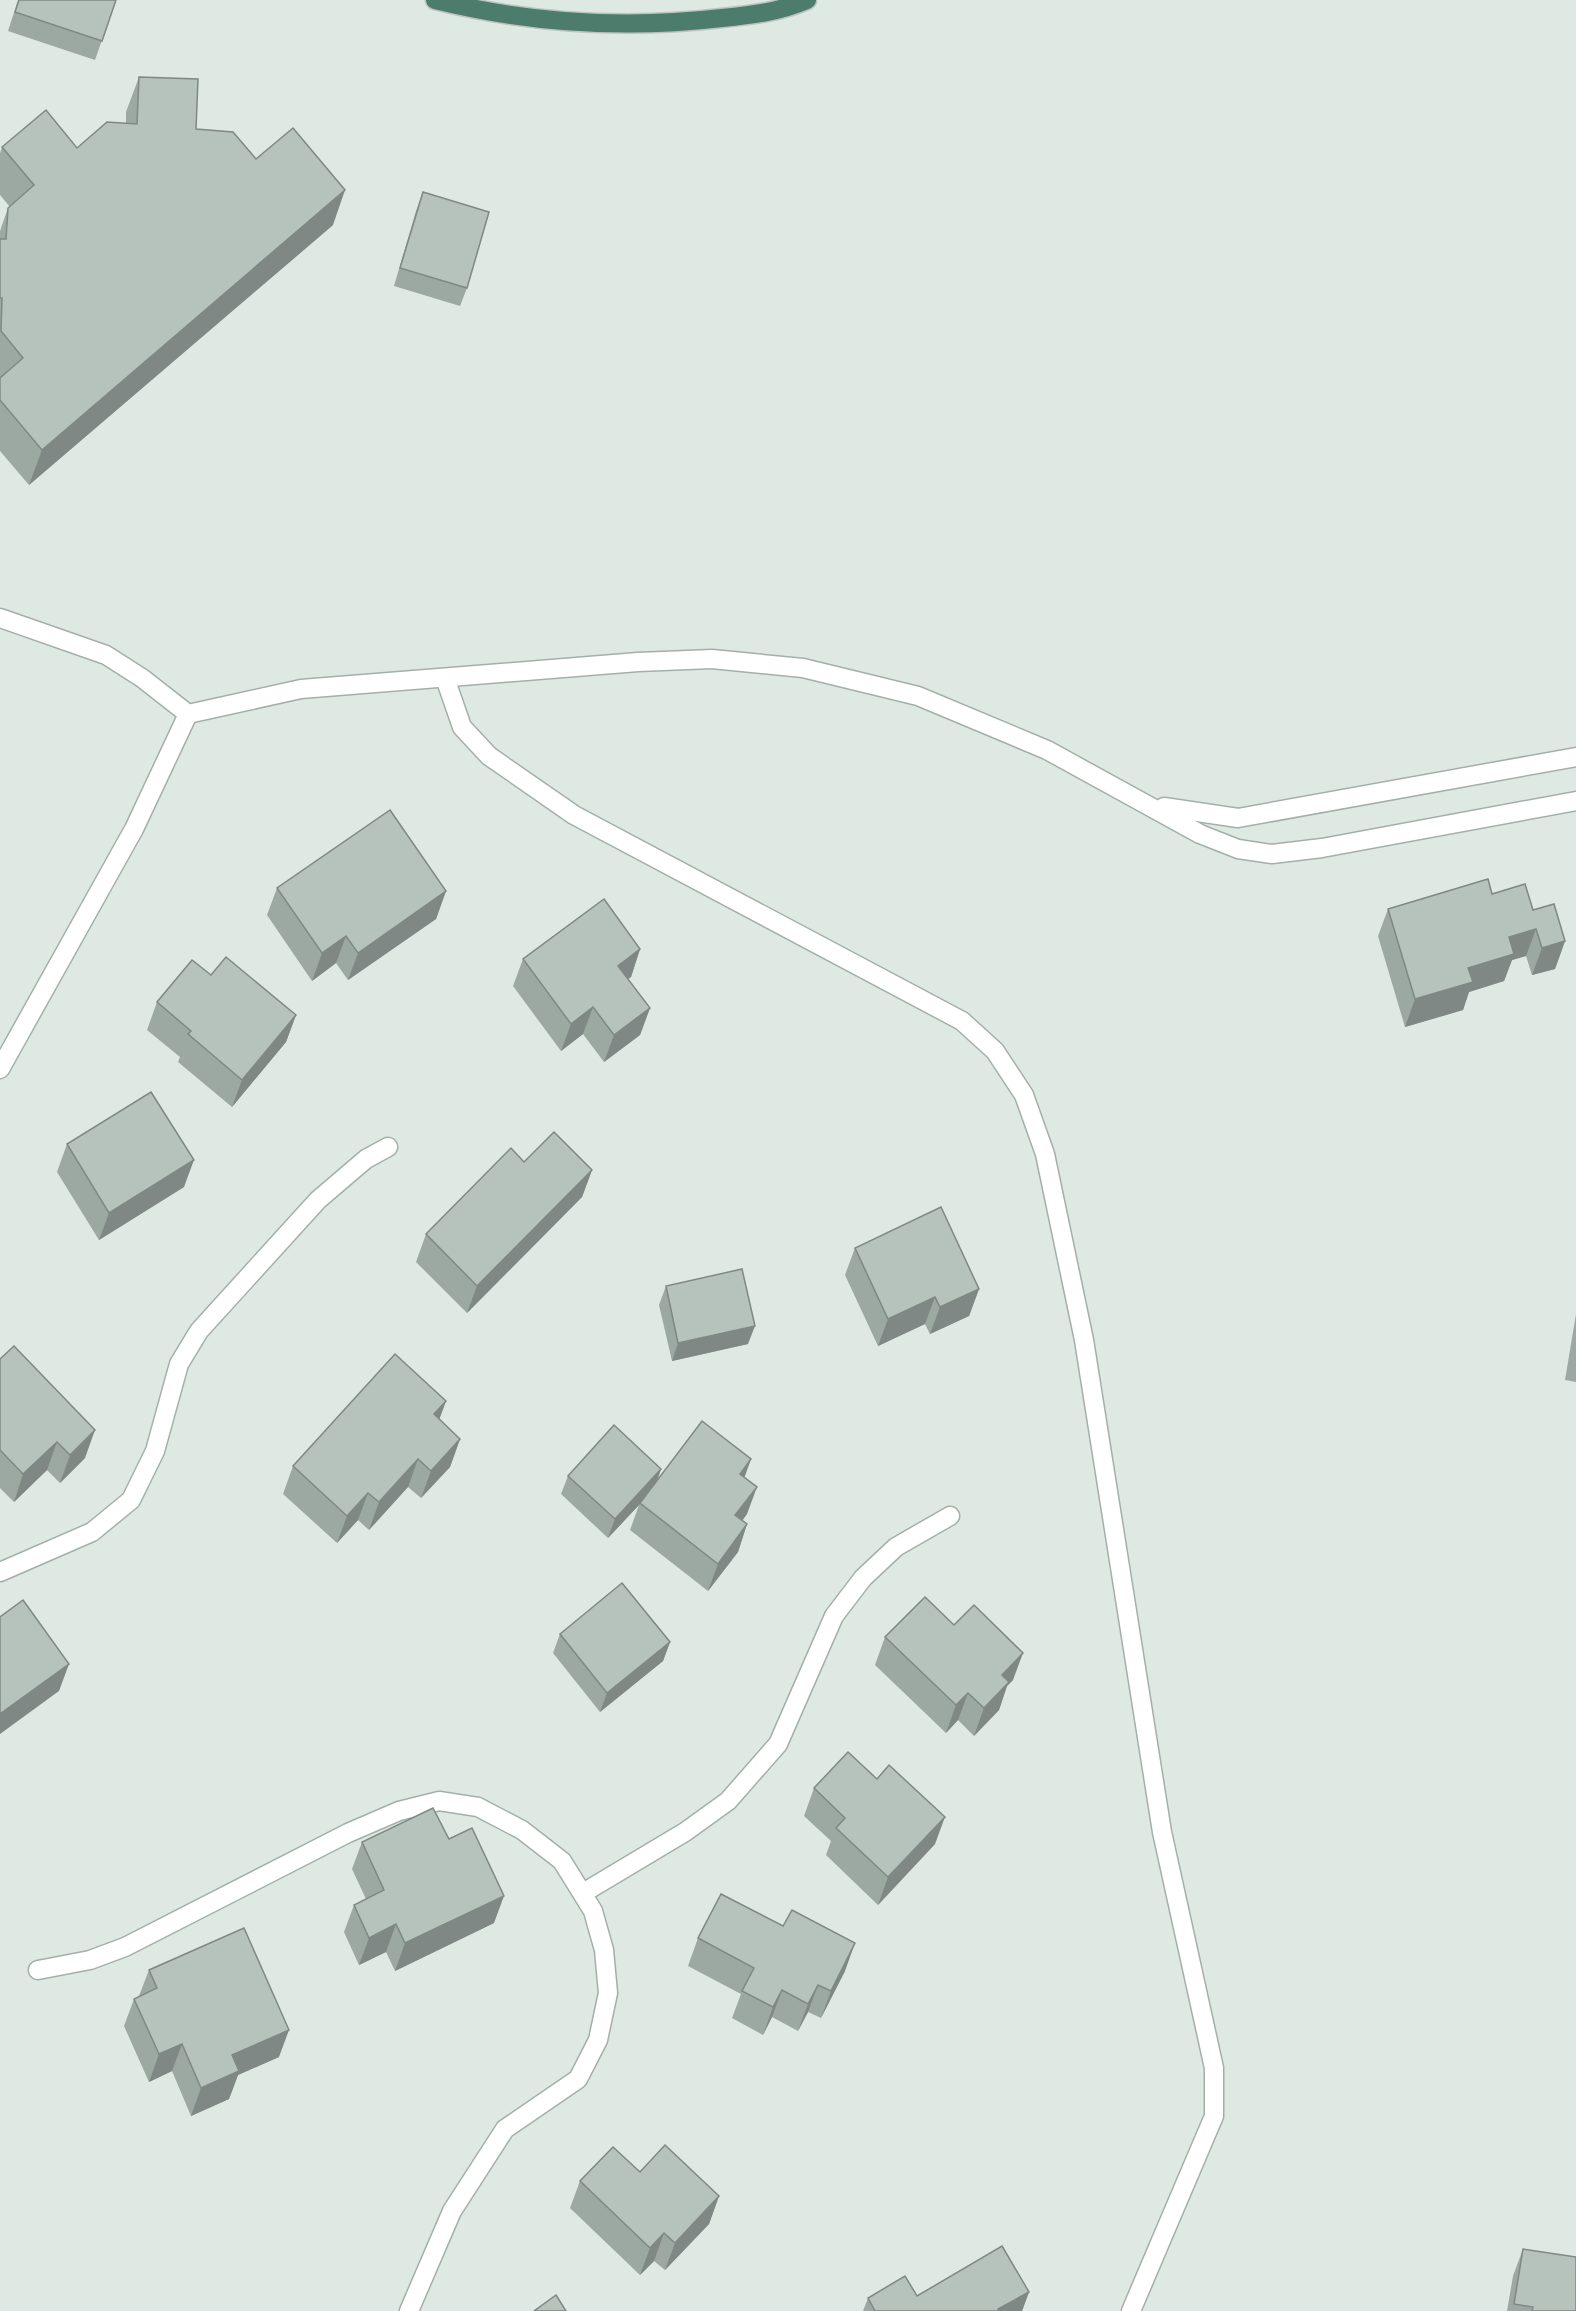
<svg xmlns="http://www.w3.org/2000/svg" width="1576" height="2311" font-family="'Work Sans',sans-serif">
  <rect width="100%" height="100%" fill="#dfe9e3"/>
  <g fill="none" stroke-linecap="round" stroke-linejoin="round">
    <defs>
      <g id="minor">
        <path d="M 445,678 L 462,727 L 489,756 L 574,815 L 962,1021 L 995,1051 L 1024,1095 L 1045,1154 L 1084,1340 L 1162,1832 L 1214,2068 L 1214,2116 L 1131,2311"/>
        <path d="M 0,1572 L 92,1532 L 131,1500 L 155,1451 L 179,1364 L 199,1331 L 318,1200 L 366,1159 L 388,1147"/>
        <path d="M 583,1893 L 685,1832 L 728,1801 L 778,1744 L 834,1616 L 863,1578 L 896,1547 L 950,1516"/>
        <path d="M 38,1970 L 90,1960 L 125,1947 L 348,1833 L 399,1811 L 439,1801 L 478,1807 L 522,1830 L 562,1861 L 593,1911 L 604,1950 L 608,1993 L 598,2040 L 578,2079 L 505,2129 L 452,2211 L 409,2311"/>
      </g>
      <g id="tertiary">
        <path d="M 0,618 L 106,655 L 142,678 L 188,714"/>
        <path d="M 188,714 L 301,689 L 638,662 L 712,659 L 803,668 L 918,696 L 1047,750 L 1200,834 L 1238,849 L 1272,854 L 1322,848 L 1576,801"/>
        <path d="M 1164,807 L 1238,818 L 1576,757"/>
        <path d="M 0,1069 L 134,829 L 188,714"/>
      </g>
      <path id="trunk" d="M 435,0 C 528,23 627,29 722,18 C 752,15 779,12 807,0"/>
    </defs>
    <use href="#minor" stroke="#a3b0a9" stroke-width="21"/>
    <use href="#tertiary" stroke="#a3b0a9" stroke-width="21"/>
    <use href="#trunk" stroke="#bdc3c1" stroke-width="21"/>
    <use href="#minor" stroke="#fff" stroke-width="18"/>
    <use href="#tertiary" stroke="#fff" stroke-width="18"/>
    <use href="#trunk" stroke="#4c7d6c" stroke-width="18"/>
  </g>
  <g fill="#9ca8a2">
    <path d="M 18,0 L 116,0 L 95,60 L 8,31 Z"/>
    <path d="M 139,77 L 196,129 L 256,159 L 333,225 L 29,485 L 0,451 L 0,231 L 8,208 L 10,207 L 0,195 L 0,153 L 2,147 L 77,148 L 126,124 L 126,112 Z"/>
    <path d="M 423,192 L 467,288 L 460,306 L 394,286 L 416,211 Z"/>
    <path d="M 277,888 L 446,891 L 436,919 L 348,980 L 336,963 L 312,981 L 267,915 Z"/>
    <path d="M 1492,894 L 1533,910 L 1565,941 L 1555,969 L 1532,975 L 1526,956 L 1512,960 L 1504,981 L 1469,992 L 1463,1010 L 1405,1027 L 1378,936 L 1388,909 Z"/>
    <path d="M 640,949 L 631,977 L 628,979 L 650,1008 L 640,1035 L 604,1062 L 583,1034 L 561,1051 L 513,986 L 523,959 Z"/>
    <path d="M 211,975 L 296,1015 L 286,1042 L 232,1107 L 178,1062 L 180,1057 L 147,1030 L 157,1002 Z"/>
    <path d="M 67,1144 L 184,1187 L 99,1240 L 57,1172 Z"/>
    <path d="M 524,1162 L 592,1170 L 582,1197 L 467,1313 L 416,1262 L 426,1234 Z"/>
    <path d="M 855,1248 L 979,1289 L 969,1316 L 930,1334 L 925,1324 L 878,1346 L 845,1275 Z"/>
    <path d="M 666,1286 L 748,1344 L 672,1361 L 659,1305 Z"/>
    <path d="M 1576,1314 L 1576,1382 L 1565,1380 Z"/>
    <path d="M 0,1359 L 85,1458 L 60,1483 L 47,1470 L 14,1502 L 0,1488 Z"/>
    <path d="M 446,1401 L 439,1420 L 460,1439 L 450,1467 L 421,1498 L 408,1487 L 369,1530 L 358,1520 L 337,1543 L 283,1494 L 293,1466 Z"/>
    <path d="M 751,1459 L 744,1477 L 747,1514 L 742,1520 L 747,1524 L 738,1552 L 708,1591 L 630,1530 L 639,1505 L 608,1538 L 561,1494 L 568,1476 L 661,1469 L 658,1479 Z"/>
    <path d="M 954,1625 L 1013,1680 L 1007,1686 L 999,1710 L 974,1736 L 958,1720 L 946,1733 L 875,1665 L 885,1637 Z"/>
    <path d="M 560,1634 L 670,1642 L 663,1661 L 600,1712 L 553,1653 Z"/>
    <path d="M 814,1788 L 935,1844 L 878,1905 L 826,1855 L 831,1841 L 804,1816 Z"/>
    <path d="M 449,1839 L 494,1923 L 395,1971 L 386,1952 L 359,1965 L 344,1932 L 354,1905 L 366,1899 L 352,1869 L 362,1842 Z"/>
    <path d="M 698,1938 L 845,1971 L 821,2018 L 808,2012 L 798,2031 L 772,2017 L 763,2035 L 732,2018 L 741,1994 L 688,1966 Z"/>
    <path d="M 149,1970 L 279,2057 L 238,2075 L 229,2099 L 191,2116 L 172,2071 L 149,2082 L 124,2026 L 134,1999 L 139,1996 Z"/>
    <path d="M 640,2172 L 719,2196 L 709,2224 L 665,2270 L 654,2261 L 640,2275 L 570,2208 L 580,2181 Z"/>
    <path d="M 1523,2249 L 1576,2311 L 1507,2311 L 1513,2276 Z"/>
    <path d="M 1029,2292 L 1022,2311 L 863,2311 L 868,2298 Z"/>
  </g>
  <g fill="#7f8884">
    <path d="M 345,190 L 333,225 L 29,485 L 42,450 Z"/>
    <path d="M 446,891 L 436,919 L 348,980 L 358,953 Z"/>
    <path d="M 1536,929 L 1526,956 L 1512,960 L 1504,981 L 1469,992 L 1463,1010 L 1405,1027 L 1415,999 L 1468,968 L 1509,937 Z"/>
    <path d="M 346,936 L 336,963 L 312,981 L 322,953 Z"/>
    <path d="M 1565,941 L 1555,969 L 1532,975 L 1542,948 Z"/>
    <path d="M 640,949 L 631,977 L 608,993 L 618,966 Z"/>
    <path d="M 593,1007 L 583,1034 L 561,1051 L 571,1024 Z"/>
    <path d="M 650,1008 L 640,1035 L 604,1062 L 614,1035 Z"/>
    <path d="M 296,1015 L 286,1042 L 232,1107 L 242,1080 Z"/>
    <path d="M 194,1160 L 184,1187 L 99,1240 L 109,1213 Z"/>
    <path d="M 592,1170 L 582,1197 L 467,1313 L 477,1286 Z"/>
    <path d="M 979,1289 L 969,1316 L 930,1334 L 940,1307 Z"/>
    <path d="M 935,1297 L 925,1324 L 878,1346 L 888,1319 Z"/>
    <path d="M 755,1326 L 748,1344 L 672,1361 L 678,1343 Z"/>
    <path d="M 446,1401 L 436,1428 L 434,1414 Z"/>
    <path d="M 95,1430 L 85,1458 L 60,1483 L 70,1455 Z"/>
    <path d="M 460,1439 L 450,1467 L 421,1498 L 431,1471 Z"/>
    <path d="M 57,1442 L 47,1470 L 14,1502 L 23,1474 Z"/>
    <path d="M 418,1459 L 408,1487 L 369,1530 L 379,1502 Z"/>
    <path d="M 751,1459 L 741,1487 L 740,1474 Z"/>
    <path d="M 661,1469 L 654,1488 L 640,1503 L 639,1505 L 608,1538 L 615,1519 Z"/>
    <path d="M 757,1487 L 747,1514 L 726,1543 L 735,1515 Z"/>
    <path d="M 368,1493 L 358,1520 L 337,1543 L 347,1516 Z"/>
    <path d="M 747,1524 L 738,1552 L 708,1591 L 718,1564 Z"/>
    <path d="M 670,1642 L 663,1661 L 600,1712 L 607,1693 Z"/>
    <path d="M 1023,1653 L 1013,1680 L 1007,1686 L 999,1710 L 974,1736 L 984,1708 L 1002,1675 Z"/>
    <path d="M 69,1664 L 59,1691 L 0,1734 L 0,1714 Z"/>
    <path d="M 968,1693 L 958,1720 L 946,1733 L 956,1705 Z"/>
    <path d="M 945,1817 L 935,1844 L 878,1905 L 888,1877 Z"/>
    <path d="M 504,1896 L 494,1923 L 395,1971 L 405,1943 Z"/>
    <path d="M 396,1924 L 386,1952 L 359,1965 L 369,1938 Z"/>
    <path d="M 855,1943 L 845,1971 L 821,2018 L 831,1991 Z"/>
    <path d="M 818,1985 L 808,2012 L 798,2031 L 808,2004 Z"/>
    <path d="M 782,1990 L 772,2017 L 763,2035 L 773,2007 Z"/>
    <path d="M 289,2030 L 279,2057 L 238,2075 L 229,2099 L 191,2116 L 201,2088 L 232,2055 Z"/>
    <path d="M 182,2044 L 172,2071 L 149,2082 L 159,2054 Z"/>
    <path d="M 719,2196 L 709,2224 L 665,2270 L 675,2243 Z"/>
    <path d="M 664,2233 L 654,2261 L 640,2275 L 650,2248 Z"/>
    <path d="M 1029,2292 L 1022,2311 L 998,2311 L 998,2309 Z"/>
  </g>
  <g fill="#b5c3bc" stroke="#7f8884" stroke-width="1.5">
    <path d="M 19,0 L 116,0 L 102,41 L 15,12 Z"/>
    <path d="M 139,77 L 198,79 L 196,129 L 233,132 L 256,159 L 293,128 L 345,190 L 42,450 L 0,400 L 0,378 L 23,358 L 1,331 L 2,298 L 0,298 L 0,239 L 6,239 L 8,208 L 34,185 L 2,147 L 46,110 L 77,148 L 107,122 L 137,124 Z"/>
    <path d="M 423,192 L 489,212 L 467,288 L 400,268 Z"/>
    <path d="M 390,810 L 446,891 L 358,953 L 346,936 L 322,953 L 277,888 Z"/>
    <path d="M 1488,879 L 1492,894 L 1525,884 L 1533,910 L 1554,904 L 1565,941 L 1542,948 L 1536,929 L 1509,937 L 1514,954 L 1468,968 L 1473,982 L 1415,999 L 1388,909 Z"/>
    <path d="M 604,899 L 640,949 L 618,966 L 650,1008 L 614,1035 L 593,1007 L 571,1024 L 523,959 Z"/>
    <path d="M 226,957 L 296,1015 L 242,1080 L 188,1034 L 191,1031 L 157,1002 L 192,960 L 211,975 Z"/>
    <path d="M 151,1092 L 194,1160 L 109,1213 L 67,1144 Z"/>
    <path d="M 554,1132 L 592,1170 L 477,1286 L 426,1234 L 511,1148 L 524,1162 Z"/>
    <path d="M 941,1207 L 979,1289 L 940,1307 L 935,1297 L 888,1319 L 855,1248 Z"/>
    <path d="M 742,1269 L 755,1326 L 678,1343 L 666,1286 Z"/>
    <path d="M 14,1346 L 95,1430 L 70,1455 L 57,1442 L 23,1474 L 0,1450 L 0,1359 Z"/>
    <path d="M 395,1354 L 446,1401 L 434,1414 L 460,1439 L 431,1471 L 418,1459 L 379,1502 L 368,1493 L 347,1516 L 293,1466 Z"/>
    <path d="M 702,1421 L 751,1459 L 740,1474 L 757,1487 L 735,1515 L 747,1524 L 718,1564 L 640,1503 Z"/>
    <path d="M 614,1425 L 661,1469 L 615,1519 L 568,1476 Z"/>
    <path d="M 622,1583 L 670,1642 L 607,1693 L 560,1634 Z"/>
    <path d="M 925,1597 L 954,1625 L 974,1605 L 1023,1653 L 1002,1675 L 1009,1682 L 984,1708 L 968,1693 L 956,1705 L 885,1637 Z"/>
    <path d="M 23,1600 L 69,1664 L 0,1714 L 0,1617 Z"/>
    <path d="M 848,1752 L 877,1779 L 889,1765 L 945,1817 L 888,1877 L 836,1828 L 845,1818 L 814,1788 Z"/>
    <path d="M 433,1808 L 449,1839 L 472,1828 L 504,1896 L 405,1943 L 396,1924 L 369,1938 L 354,1905 L 384,1890 L 362,1842 Z"/>
    <path d="M 721,1894 L 783,1926 L 792,1910 L 855,1943 L 831,1991 L 818,1985 L 808,2004 L 782,1990 L 773,2007 L 742,1991 L 754,1968 L 698,1938 Z"/>
    <path d="M 244,1928 L 289,2030 L 232,2055 L 239,2071 L 201,2088 L 182,2044 L 159,2054 L 134,1999 L 157,1988 L 149,1970 Z"/>
    <path d="M 665,2145 L 719,2196 L 675,2243 L 664,2233 L 650,2248 L 580,2181 L 613,2147 L 640,2172 Z"/>
    <path d="M 1002,2246 L 1029,2292 L 998,2309 L 999,2311 L 875,2311 L 868,2298 L 905,2276 L 917,2296 Z"/>
    <path d="M 1523,2249 L 1576,2257 L 1576,2311 L 1532,2311 L 1533,2307 L 1514,2304 Z"/>
    <path d="M 556,2295 L 566,2311 L 534,2311 Z"/>
  </g>
</svg>
